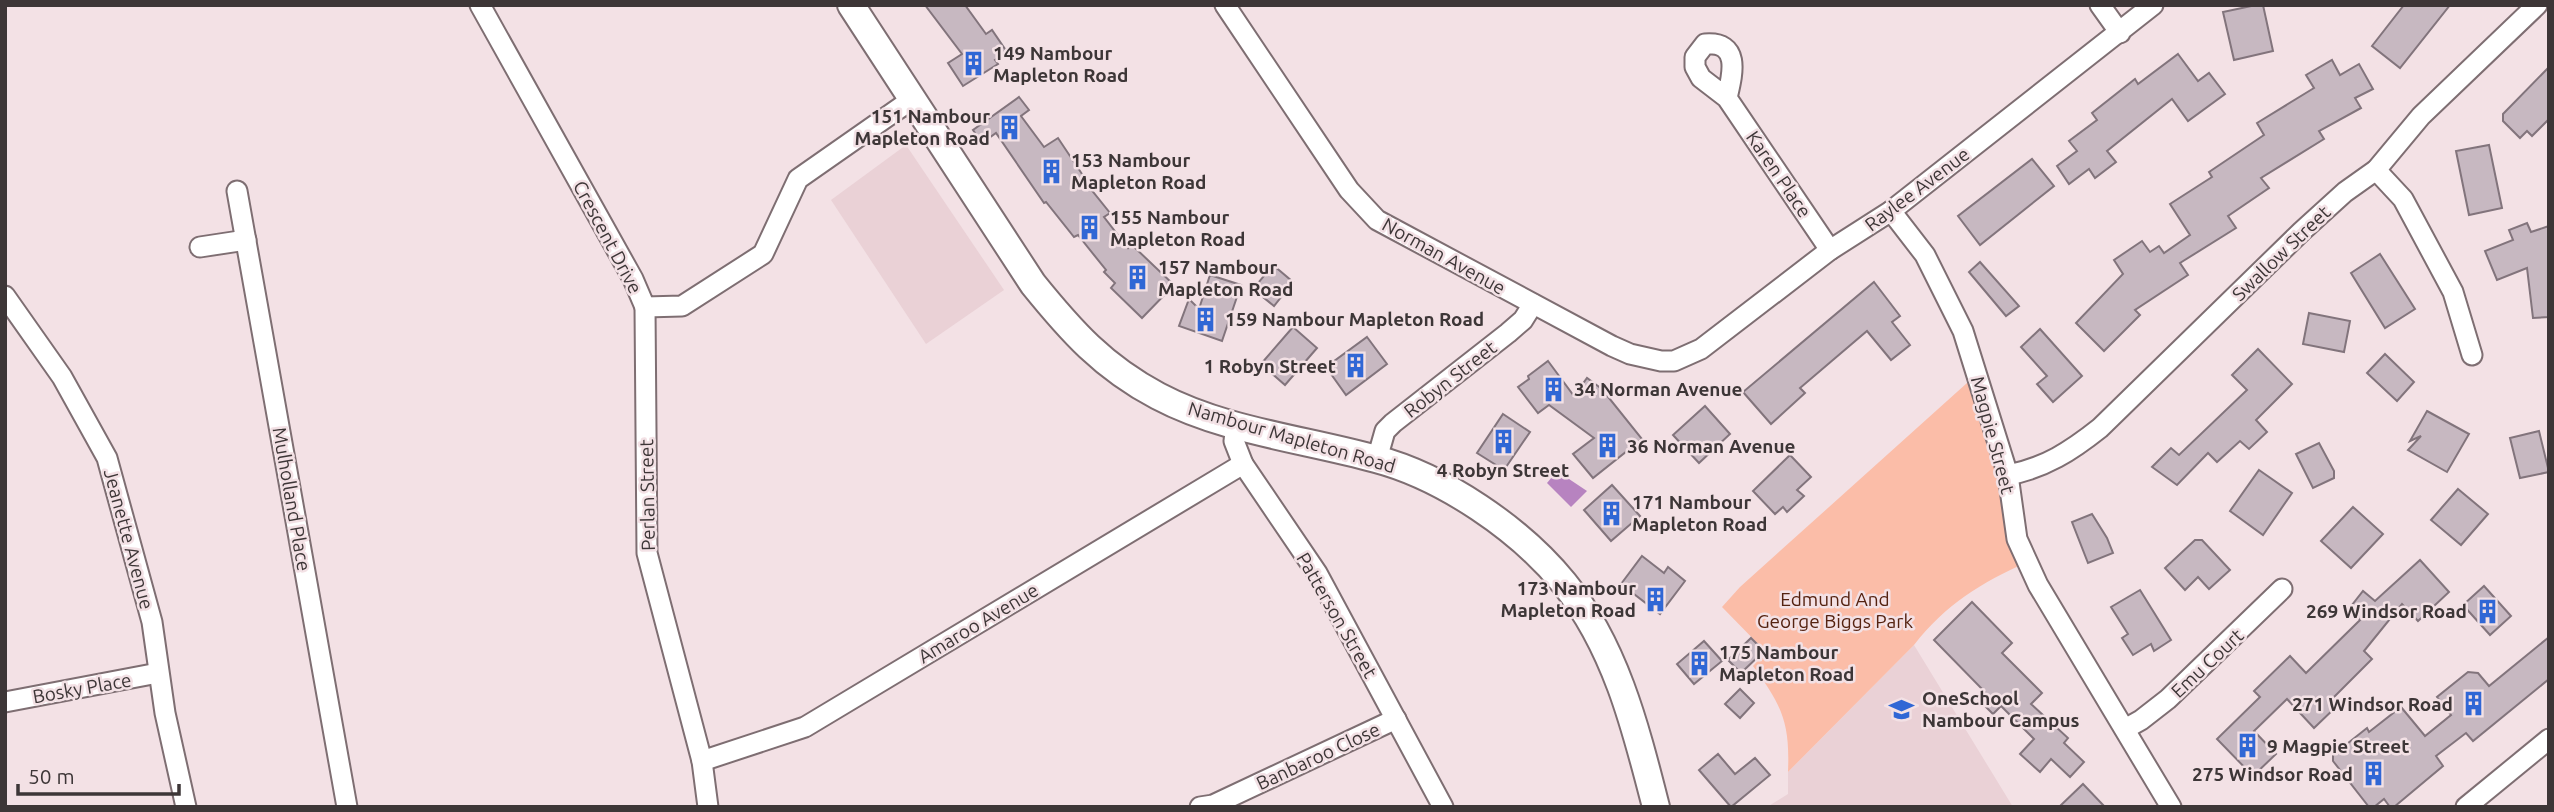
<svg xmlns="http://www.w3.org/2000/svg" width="2554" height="812" font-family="Ubuntu,sans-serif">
  <rect width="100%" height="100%" fill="#f3e1e5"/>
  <g fill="#ead1d6">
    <path d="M 906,145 L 1004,290 L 926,344 L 831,200 Z"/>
    <path d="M 1914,645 L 2013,807 L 1767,807 L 1788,794 L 1788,772 Z"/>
  </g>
  <path fill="#fbbda8" d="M 1977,374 L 2027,562 C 1981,583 1946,604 1914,645 L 1788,772 C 1790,722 1782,706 1753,666 L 1766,652 L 1722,607 L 1740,587 Z"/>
  <path fill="#b783c0" d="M 1557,471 L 1587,491 L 1571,507 L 1547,483 Z"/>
  <g fill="#c7b8c1" stroke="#82747c" stroke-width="2">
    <path d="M 925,5 L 965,5 L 986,34 L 992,30 L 1007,52 L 995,60 L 998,64 L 963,86 L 948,63 L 962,54 Z"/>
    <path d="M 2256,5 L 2263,5 L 2273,51 L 2234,60 L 2223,12 Z"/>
    <path d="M 2404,5 L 2450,5 L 2400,68 L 2372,46 Z"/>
    <path d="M 2178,54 L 2198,81 L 2209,73 L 2225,94 L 2188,121 L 2172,99 L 2107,151 L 2116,162 L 2095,178 L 2089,169 L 2069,184 L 2057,166 L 2077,151 L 2069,141 L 2097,120 L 2092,113 L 2135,79 L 2138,84 Z"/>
    <path d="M 2332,60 L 2340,75 L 2359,64 L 2373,89 L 2355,98 L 2361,108 L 2319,131 L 2324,139 L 2261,178 L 2269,188 L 2228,216 L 2236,228 L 2180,263 L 2188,275 L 2135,310 L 2140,315 L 2104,351 L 2076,323 L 2123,274 L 2114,260 L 2142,241 L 2150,252 L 2159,246 L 2164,253 L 2190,235 L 2170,204 L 2212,177 L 2209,172 L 2264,135 L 2257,123 L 2314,88 L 2306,75 Z"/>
    <path d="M 2549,67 L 2549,119 L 2532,136 L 2527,131 L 2520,138 L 2503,121 L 2503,114 Z"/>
    <path d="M 1019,97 L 1029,110 L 1021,116 L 1044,147 L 1058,138 L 1084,177 L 1082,178 L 1110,213 L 1104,217 L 1128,248 L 1131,244 L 1174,285 L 1142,318 L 1111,288 L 1115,283 L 1104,272 L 1106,270 L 1078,235 L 1074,237 L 1046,202 L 1044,203 L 996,133 L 982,143 L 973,130 Z"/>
    <path d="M 2489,145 L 2502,208 L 2469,215 L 2456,151 Z"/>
    <path d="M 2032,159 L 2054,186 L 1980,245 L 1958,216 Z"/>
    <path d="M 2527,223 L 2531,232 L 2549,226 L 2549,317 L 2533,318 L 2527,268 L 2497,280 L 2485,251 L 2513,240 L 2509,230 Z"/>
    <path d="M 2380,254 L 2415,309 L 2385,328 L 2351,273 Z"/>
    <path d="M 1980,262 L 2019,306 L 2006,316 L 1969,272 Z"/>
    <path d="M 1273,265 L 1293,282 L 1274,306 L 1253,289 Z"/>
    <path d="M 1210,275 L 1241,285 L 1222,341 L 1179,326 L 1189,299 L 1199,309 Z"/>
    <path d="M 1874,282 L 1900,316 L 1892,322 L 1910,345 L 1891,360 L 1867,331 L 1800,388 L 1805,393 L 1771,424 L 1743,392 Z"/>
    <path d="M 2309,313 L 2350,321 L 2344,352 L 2303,344 Z"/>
    <path d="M 1293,327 L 1317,348 L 1285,385 L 1261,364 Z"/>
    <path d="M 2040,329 L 2082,376 L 2053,402 L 2037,384 L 2047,376 L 2021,347 Z"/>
    <path d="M 1367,337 L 1387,364 L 1346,395 L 1326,367 Z"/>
    <path d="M 2258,349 L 2292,384 L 2256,420 L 2267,432 L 2249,449 L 2240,441 L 2217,462 L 2208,453 L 2177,485 L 2152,467 L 2171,448 L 2179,455 L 2247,390 L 2232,375 Z"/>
    <path d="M 2385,354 L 2414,382 L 2397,401 L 2367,373 Z"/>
    <path d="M 1548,361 L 1574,396 L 1587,378 L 1606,392 L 1605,393 L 1642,439 L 1593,478 L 1573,454 L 1594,438 L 1549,405 L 1538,413 L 1518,387 L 1529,379 L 1528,376 Z"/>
    <path d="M 1705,406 L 1730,434 L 1699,463 L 1673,435 Z"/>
    <path d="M 2427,411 L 2469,434 L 2447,472 L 2408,450 L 2421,436 L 2410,441 Z"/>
    <path d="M 1503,414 L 1530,432 L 1504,470 L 1477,453 Z"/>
    <path d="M 2539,431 L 2549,472 L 2520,478 L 2510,438 Z"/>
    <path d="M 2319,443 L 2334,471 L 2334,478 L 2313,488 L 2296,454 Z"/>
    <path d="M 1790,455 L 1811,477 L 1797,490 L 1804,496 L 1787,512 L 1783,507 L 1775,514 L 1753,491 Z"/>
    <path d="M 2259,470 L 2292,493 L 2263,535 L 2230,511 Z"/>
    <path d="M 1612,485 L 1640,516 L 1611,541 L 1584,510 Z"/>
    <path d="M 2458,489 L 2488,514 L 2461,545 L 2431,520 Z"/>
    <path d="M 2353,507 L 2383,534 L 2351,568 L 2321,541 Z"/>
    <path d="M 2092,514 L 2107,538 L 2113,553 L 2088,563 L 2072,522 Z"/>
    <path d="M 2195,540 L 2202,540 L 2230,570 L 2209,589 L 2198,577 L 2185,590 L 2165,568 Z"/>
    <path d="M 1642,556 L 1664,573 L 1668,567 L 1685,581 L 1660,614 L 1621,584 Z"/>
    <path d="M 2420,560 L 2449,592 L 2418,621 L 2402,604 L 2364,651 L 2372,659 L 2332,699 L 2338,705 L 2314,728 L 2287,699 L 2254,731 L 2276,754 L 2253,776 L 2217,739 L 2260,697 L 2254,691 L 2290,656 L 2306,673 L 2360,620 L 2348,610 L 2363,591 L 2375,601 Z"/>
    <path d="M 2484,586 L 2511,616 L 2490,635 L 2463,605 Z"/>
    <path d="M 2140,590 L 2171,640 L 2154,651 L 2151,644 L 2133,655 L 2122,638 L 2128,634 L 2111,607 Z"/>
    <path d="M 1972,602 L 2012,643 L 2002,653 L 2042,693 L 2031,704 L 2068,738 L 2064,743 L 2084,762 L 2070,777 L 2051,759 L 2040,772 L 2020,754 L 2034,739 L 2001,706 L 1993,714 L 1978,699 L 1985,692 L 1934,640 Z"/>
    <path d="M 2549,637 L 2549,679 L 2473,741 L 2466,733 L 2436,756 L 2443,766 L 2394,807 L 2390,807 L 2384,799 L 2374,807 L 2369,807 L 2333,761 L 2333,755 L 2367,728 L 2369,732 L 2401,707 L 2425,736 L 2451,715 L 2437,697 L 2468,672 L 2478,673 L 2489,686 Z"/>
    <path d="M 1751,638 L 1764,651 L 1741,673 L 1728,660 Z"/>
    <path d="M 1704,641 L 1722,661 L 1694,684 L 1677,664 Z"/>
    <path d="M 1740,689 L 1754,703 L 1740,718 L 1725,704 Z"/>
    <path d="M 1718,754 L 1735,774 L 1755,758 L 1770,775 L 1731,807 L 1699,770 Z"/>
    <path d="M 2083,784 L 2105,807 L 2059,807 Z"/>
  </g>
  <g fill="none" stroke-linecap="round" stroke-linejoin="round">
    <defs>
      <g id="minor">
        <path d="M 480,5 L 633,279 L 645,307 L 682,306 L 763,254 L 798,179 L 911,100"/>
        <path d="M 1225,5 L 1349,190 L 1377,220 L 1612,346 L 1630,354 L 1661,361 L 1674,361 L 1701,349 L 1830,250 L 1891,211 L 2153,5"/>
        <path d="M 2100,5 L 2120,33"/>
        <path d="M 1727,98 C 1732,76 1742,41 1705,44 L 1695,57 L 1695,67 L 1701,78 L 1727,98 L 1830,250"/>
        <path d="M 2376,170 L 2403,199 L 2453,292 L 2472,355"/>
        <path d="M 237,191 L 347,807"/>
        <path d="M 1891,211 L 1925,255 L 1963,331 L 2008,475 L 2017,539 L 2038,585 L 2171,807"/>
        <path d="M 200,247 L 246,240"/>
        <path d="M 5,296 L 62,377 L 107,458 L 152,622 L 165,713 L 186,807"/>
        <path d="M 645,307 L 647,553 L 702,761 L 708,807"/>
        <path d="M 1236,424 L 1234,441 L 1243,464 L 1317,573 L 1443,807"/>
        <path d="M 1377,459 L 1385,431 L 1393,423 L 1508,333 L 1523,320 L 1533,304"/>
        <path d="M 2008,475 C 2045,468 2071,451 2100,428 L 2302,231 L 2345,192 L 2376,170 L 2421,116 L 2537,5"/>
        <path d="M 5,702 L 158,673"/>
        <path d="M 2125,729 L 2141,720 L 2168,699 L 2282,589"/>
        <path d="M 702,761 L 805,727 L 1243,464"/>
        <path d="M 1200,807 L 1213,805 L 1396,719"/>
        <path d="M 2466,807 L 2549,739"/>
      </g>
      <path id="secondary" d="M 851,5 L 1033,284 C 1071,331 1103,367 1158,396 C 1224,431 1304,439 1376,459 C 1444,477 1520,529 1564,583 C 1616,647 1636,729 1656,807"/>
    </defs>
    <use href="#minor" stroke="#7e6e72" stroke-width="23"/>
    <use href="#secondary" stroke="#7e6e72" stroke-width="30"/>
    <use href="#minor" stroke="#fff" stroke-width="19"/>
    <use href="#secondary" stroke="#fff" stroke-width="26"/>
  </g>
  <defs>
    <symbol id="building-bare" viewBox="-9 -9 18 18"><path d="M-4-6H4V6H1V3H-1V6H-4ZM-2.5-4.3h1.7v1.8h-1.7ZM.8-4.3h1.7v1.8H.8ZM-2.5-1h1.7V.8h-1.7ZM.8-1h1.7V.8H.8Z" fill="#3067d5" stroke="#f3e1e5" stroke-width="2.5" paint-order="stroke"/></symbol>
    <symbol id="school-bare" viewBox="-9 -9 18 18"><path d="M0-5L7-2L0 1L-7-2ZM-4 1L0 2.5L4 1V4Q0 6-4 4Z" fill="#3067d5" stroke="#f3e1e5" stroke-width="2.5" paint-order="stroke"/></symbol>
  </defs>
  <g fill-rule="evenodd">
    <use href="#building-bare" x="956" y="46" width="35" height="35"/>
    <use href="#building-bare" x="992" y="110" width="35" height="35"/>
    <use href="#building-bare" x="1034" y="154" width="35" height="35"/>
    <use href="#building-bare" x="1072" y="210" width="35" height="35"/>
    <use href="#building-bare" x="1120" y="260" width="35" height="35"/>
    <use href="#building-bare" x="1188" y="302" width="35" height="35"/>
    <use href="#building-bare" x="1338" y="348" width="35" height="35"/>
    <use href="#building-bare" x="1536" y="372" width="35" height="35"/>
    <use href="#building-bare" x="1486" y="424" width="35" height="35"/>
    <use href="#building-bare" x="1590" y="428" width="35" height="35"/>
    <use href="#building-bare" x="1594" y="496" width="35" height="35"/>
    <use href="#building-bare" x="1638" y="582" width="35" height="35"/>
    <use href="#building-bare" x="2470" y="594" width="35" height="35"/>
    <use href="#building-bare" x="1682" y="646" width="35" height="35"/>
    <use href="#building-bare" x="2456" y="686" width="35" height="35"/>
    <use href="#school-bare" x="1884" y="692" width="35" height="35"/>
    <use href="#building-bare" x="2230" y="728" width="35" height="35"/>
    <use href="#building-bare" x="2356" y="756" width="35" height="35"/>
  </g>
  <g text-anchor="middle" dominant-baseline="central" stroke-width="5" stroke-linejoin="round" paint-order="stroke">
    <g font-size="19" font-weight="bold" fill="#3d3637" stroke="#f3e1e5" text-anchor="start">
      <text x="993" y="53">149 Nambour<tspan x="993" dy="22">Mapleton Road</tspan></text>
      <text x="990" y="116" text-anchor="end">151 Nambour<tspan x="990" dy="22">Mapleton Road</tspan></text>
      <text x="1071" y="160">153 Nambour<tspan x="1071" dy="22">Mapleton Road</tspan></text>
      <text x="1110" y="217">155 Nambour<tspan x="1110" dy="22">Mapleton Road</tspan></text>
      <text x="1158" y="267">157 Nambour<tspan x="1158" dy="22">Mapleton Road</tspan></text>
      <text x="1225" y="319">159 Nambour Mapleton Road</text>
      <text x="1336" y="366" text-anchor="end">1 Robyn Street</text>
      <text x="1574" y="389">34 Norman Avenue</text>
      <text x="1627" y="446">36 Norman Avenue</text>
      <text x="1503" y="470" text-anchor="middle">4 Robyn Street</text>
      <text x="1632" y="502">171 Nambour<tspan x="1632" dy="22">Mapleton Road</tspan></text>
      <text x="1636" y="588" text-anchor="end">173 Nambour<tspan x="1636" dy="22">Mapleton Road</tspan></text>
      <text x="2467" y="611" text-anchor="end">269 Windsor Road</text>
      <text x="1719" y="652">175 Nambour<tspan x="1719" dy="22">Mapleton Road</tspan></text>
      <text x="1922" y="698">OneSchool<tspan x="1922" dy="22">Nambour Campus</tspan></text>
      <text x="2453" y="704" text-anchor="end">271 Windsor Road</text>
      <text x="2267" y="746">9 Magpie Street</text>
      <text x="2353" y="774" text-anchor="end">275 Windsor Road</text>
    </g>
    <g font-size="19" fill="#3d3637" stroke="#f3e1e5">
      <text transform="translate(1779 174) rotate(56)">Karen Place</text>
      <text transform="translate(1917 189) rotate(-37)">Raylee Avenue</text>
      <text transform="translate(608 237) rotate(62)">Crescent Drive</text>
      <text transform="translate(2281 253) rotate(-44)">Swallow Street</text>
      <text transform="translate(1444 256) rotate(29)">Norman Avenue</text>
      <text transform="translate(1450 379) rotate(-38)">Robyn Street</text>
      <text transform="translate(1993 435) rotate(75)">Magpie Street</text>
      <text transform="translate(1292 437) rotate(16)">Nambour Mapleton Road</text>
      <text transform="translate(647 495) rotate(-91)">Perlan Street</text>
      <text transform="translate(292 499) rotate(80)">Mulholland Place</text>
      <text transform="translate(129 539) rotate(75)">Jeanette Avenue</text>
      <text transform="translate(1337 615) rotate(60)">Patterson Street</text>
      <text transform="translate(978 623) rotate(-31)">Amaroo Avenue</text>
      <text transform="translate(2207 663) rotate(-43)">Emu Court</text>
      <text transform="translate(82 688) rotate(-10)">Bosky Place</text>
      <text transform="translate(1318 756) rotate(-25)">Banbaroo Close</text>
    </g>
    <g font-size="19" fill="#552210" stroke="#f3e1e5">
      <text x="1835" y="599">Edmund And<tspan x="1835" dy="22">George Biggs Park</tspan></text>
    </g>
  </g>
  <rect width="2554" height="812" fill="none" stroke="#3d3637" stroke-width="14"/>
  <path d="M18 784v10h161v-10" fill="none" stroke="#3d3637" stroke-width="3.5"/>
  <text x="28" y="784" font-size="21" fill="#3d3637" stroke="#f3e1e5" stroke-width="5" paint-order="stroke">50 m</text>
</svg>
